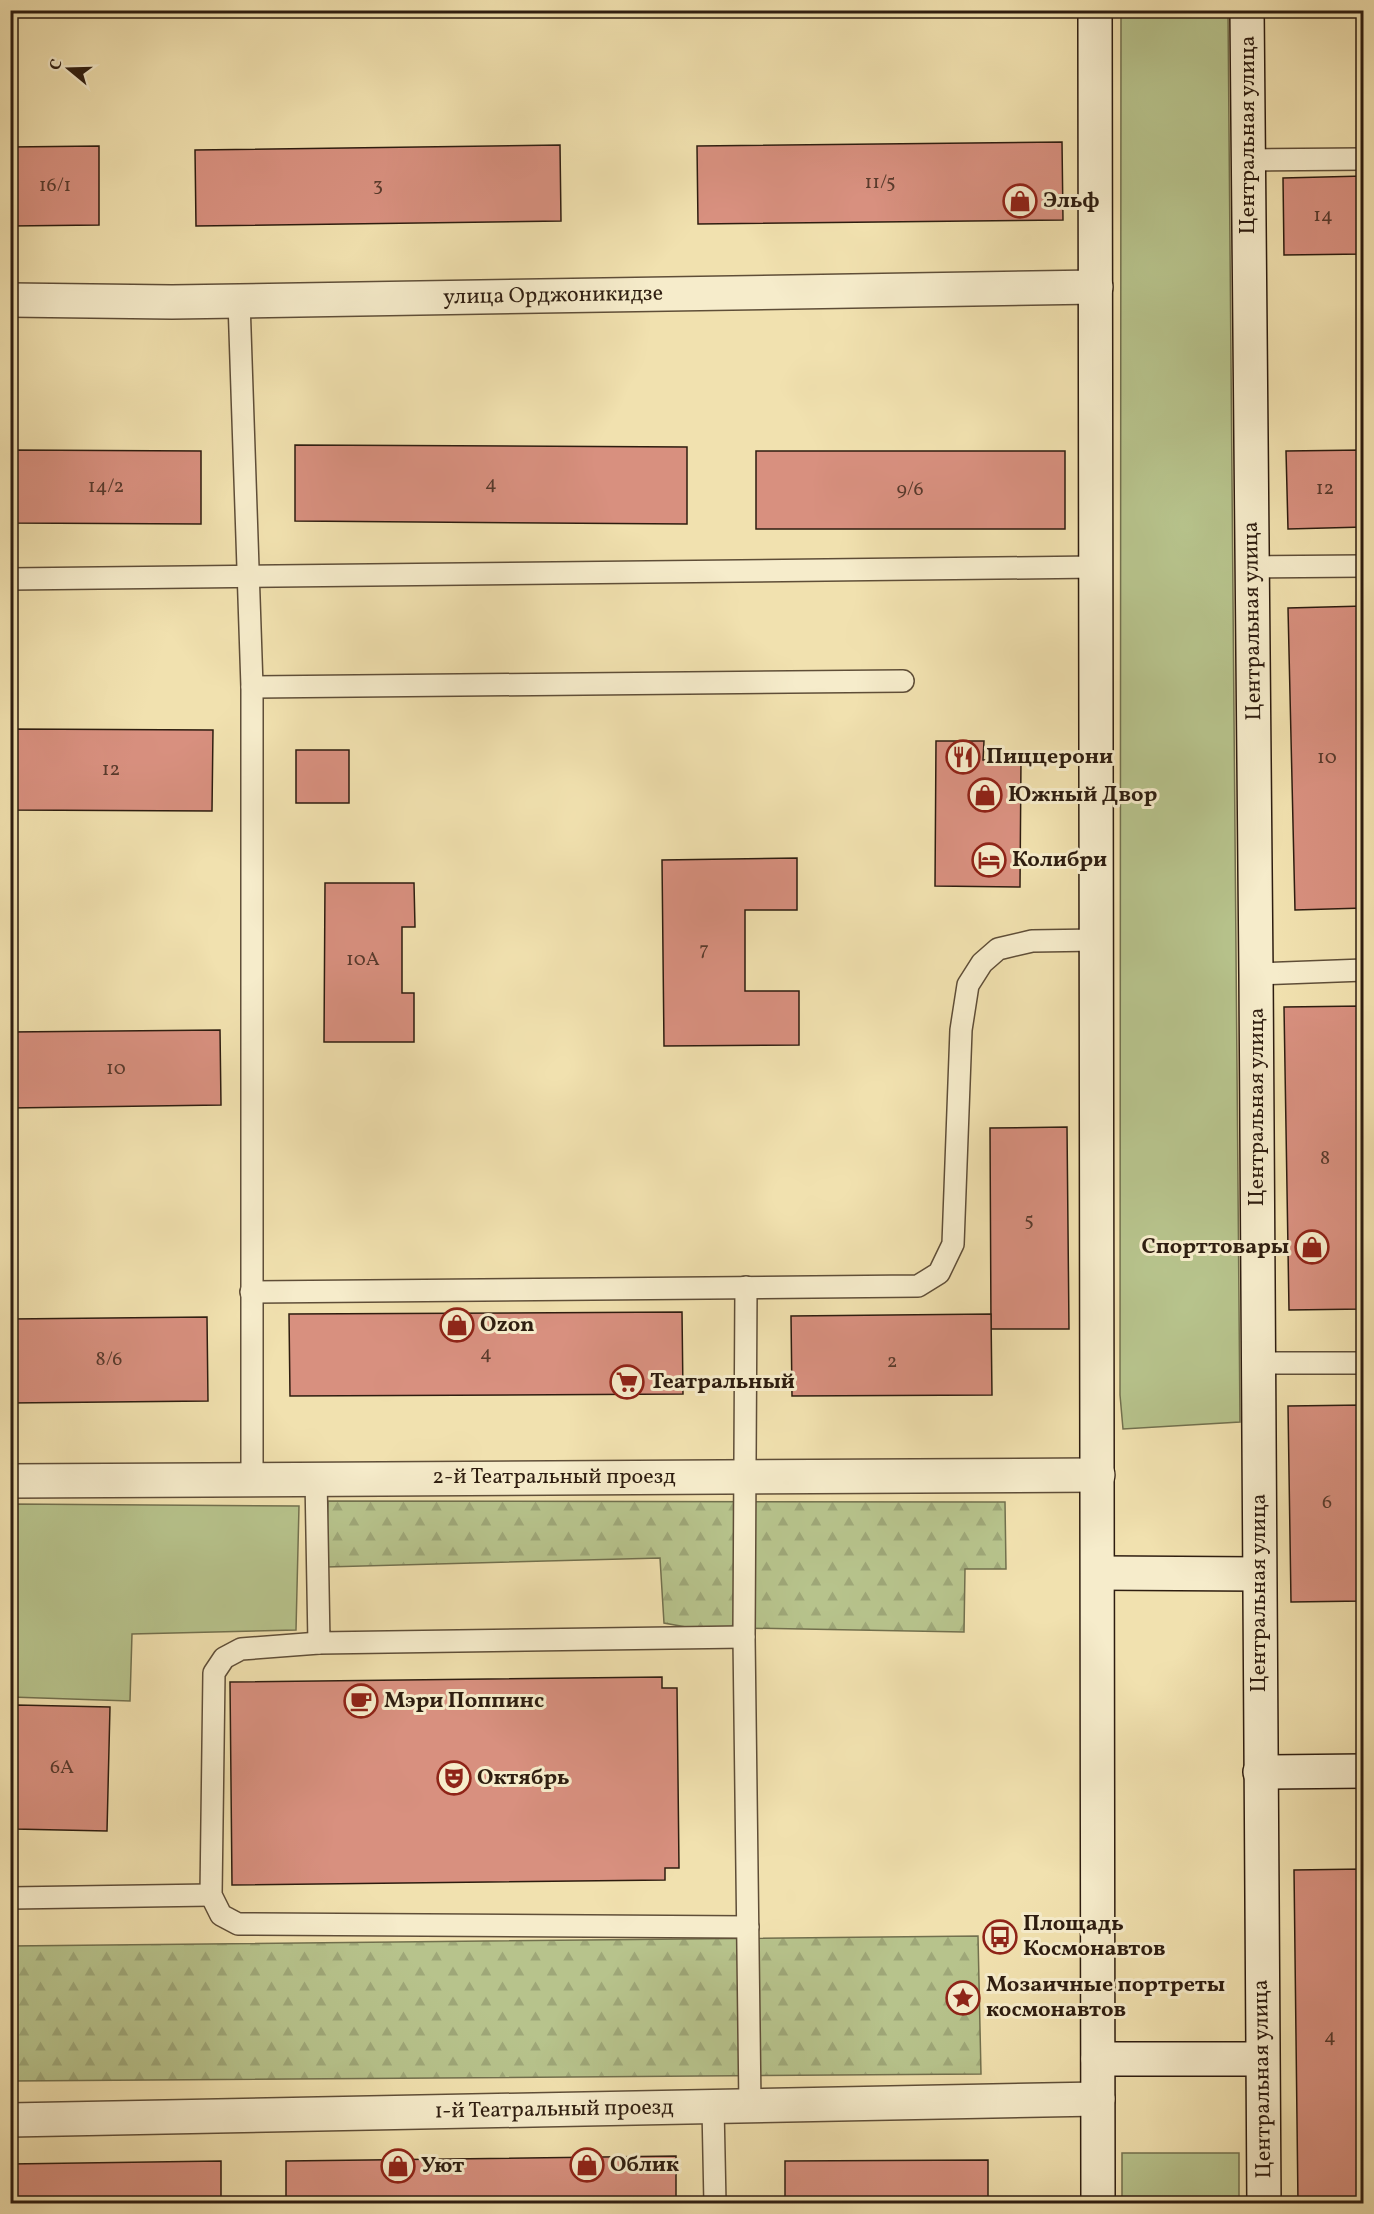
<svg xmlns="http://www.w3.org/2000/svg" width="1374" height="2214" font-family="Vollkorn,serif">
  <defs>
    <pattern id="forest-firs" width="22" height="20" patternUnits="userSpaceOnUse" patternTransform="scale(1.5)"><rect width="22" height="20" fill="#b7c38c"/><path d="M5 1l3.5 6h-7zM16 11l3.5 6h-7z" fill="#9ea778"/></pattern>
  </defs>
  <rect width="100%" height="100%" fill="#f1e1af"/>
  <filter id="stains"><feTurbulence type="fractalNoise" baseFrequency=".00333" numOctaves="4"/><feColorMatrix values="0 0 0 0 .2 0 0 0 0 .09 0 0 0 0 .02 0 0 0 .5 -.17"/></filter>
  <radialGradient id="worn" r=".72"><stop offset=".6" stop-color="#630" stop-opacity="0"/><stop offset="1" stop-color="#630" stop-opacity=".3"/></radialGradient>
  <g fill="#b7c38c" stroke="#72704e" stroke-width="1.5">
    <path d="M 1121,11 L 1228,11 L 1240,1422 L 1123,1429 L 1120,1395 Z"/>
    <path d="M 11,1504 L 299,1506 L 296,1630 L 132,1634 L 130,1701 L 11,1697 Z"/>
    <rect x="1122" y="2153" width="117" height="50"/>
  </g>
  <g fill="url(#forest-firs)" stroke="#72704e" stroke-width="1.5">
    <path d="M 328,1501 L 1005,1502 L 1006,1569 L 965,1569 L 964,1632 L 686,1627 L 664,1623 L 660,1558 L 326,1567 Z"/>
    <path d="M 978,1936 L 981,2074 L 11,2081 L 10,1946 Z"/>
  </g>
  <g fill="#d8907f" stroke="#2e1d10" stroke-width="1.5">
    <path d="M 1062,142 L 1063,220 L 698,224 L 697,146 Z"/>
    <path d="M 560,145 L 561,221 L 196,226 L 195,150 Z"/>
    <path d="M 99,146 L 99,225 L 10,226 L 10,147 Z"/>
    <path d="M 1364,176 L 1364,254 L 1284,255 L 1283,178 Z"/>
    <path d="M 295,445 L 687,447 L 687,524 L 295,521 Z"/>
    <path d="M 10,450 L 201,451 L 201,524 L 10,523 Z"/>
    <path d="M 1364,450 L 1364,527 L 1288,529 L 1286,451 Z"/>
    <rect x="756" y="451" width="309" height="78"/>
    <path d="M 1364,606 L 1364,908 L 1295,910 L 1288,608 Z"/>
    <path d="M 10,729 L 213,730 L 212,811 L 10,810 Z"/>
    <path d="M 936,741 L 984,741 L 983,760 L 1021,760 L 1020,887 L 935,886 Z"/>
    <rect x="296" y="750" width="53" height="53"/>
    <path d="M 797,858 L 797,910 L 745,910 L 745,991 L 799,991 L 799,1045 L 664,1046 L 662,860 Z"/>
    <path d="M 325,883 L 414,883 L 415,927 L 402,927 L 402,993 L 414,993 L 414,1042 L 324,1042 Z"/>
    <path d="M 1363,1006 L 1364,1309 L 1289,1310 L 1284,1007 Z"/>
    <path d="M 220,1030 L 221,1105 L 10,1108 L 10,1032 Z"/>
    <path d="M 1067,1127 L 1069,1329 L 991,1329 L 990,1128 Z"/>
    <path d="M 682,1312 L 683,1394 L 290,1396 L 289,1314 Z"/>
    <path d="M 991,1314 L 992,1395 L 792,1396 L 791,1316 Z"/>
    <path d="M 207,1317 L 208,1401 L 10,1403 L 10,1319 Z"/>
    <path d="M 1364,1405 L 1364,1601 L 1291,1602 L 1288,1406 Z"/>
    <path d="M 662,1677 L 662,1688 L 677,1688 L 679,1868 L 665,1868 L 665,1880 L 232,1885 L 230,1682 Z"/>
    <path d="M 16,1705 L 110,1707 L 107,1831 L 14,1829 Z"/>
    <path d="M 1364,1869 L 1364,2204 L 1298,2204 L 1294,1870 Z"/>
    <path d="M 676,2156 L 676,2204 L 286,2204 L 286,2161 Z"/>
    <path d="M 988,2160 L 988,2204 L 785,2204 L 785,2161 Z"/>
    <path d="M 221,2161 L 221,2204 L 10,2204 L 10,2164 Z"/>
  </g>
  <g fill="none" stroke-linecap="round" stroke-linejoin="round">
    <defs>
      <g id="lane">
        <path d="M 1247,160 L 1364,159"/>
        <path d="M 239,301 L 252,687 L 252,1479"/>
        <path d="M 1252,567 L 1364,566"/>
        <path d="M 10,579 L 1096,567"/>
        <path d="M 252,687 L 903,681"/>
        <path d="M 1256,974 L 1364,970"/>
        <path d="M 746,1287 L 744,1637 L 750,2106"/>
        <path d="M 251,1292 L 918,1286 L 939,1273 L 953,1244 L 961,1030 L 968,985 L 982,963 L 998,949 L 1032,941 L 1097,940"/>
        <path d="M 1258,1363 L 1364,1363"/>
        <path d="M 316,1478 L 319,1643 L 744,1637"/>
        <path d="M 319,1643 L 241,1649 L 224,1658 L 214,1673 L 211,1895 L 221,1915 L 238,1924 L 748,1927"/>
        <path d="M 10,1898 L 211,1895"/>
        <path d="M 713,2107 L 715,2204"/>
      </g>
      <g id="street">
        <path d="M 10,300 L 172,302 L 1096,287"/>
        <path d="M 10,1481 L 1098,1475"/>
        <path d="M 10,2120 L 1098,2099"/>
      </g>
      <g id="secondary">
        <path d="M 1095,10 L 1098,2204"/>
        <path d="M 1247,10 L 1256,974 L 1264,2204"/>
        <path d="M 1098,1573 L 1259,1574"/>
        <path d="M 1260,1772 L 1364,1771"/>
        <path d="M 1098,2059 L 1262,2059"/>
      </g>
    </defs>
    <use href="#lane" stroke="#5f4e38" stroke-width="24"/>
    <use href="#street" stroke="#5f4e38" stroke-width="36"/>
    <use href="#secondary" stroke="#2e1d10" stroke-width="36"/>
    <use href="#lane" stroke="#f6eccb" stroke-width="21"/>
    <use href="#street" stroke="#f6eccb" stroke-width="33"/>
    <use href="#secondary" stroke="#f6eccb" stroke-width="33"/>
  </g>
  <defs>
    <symbol id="shop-ring" viewBox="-11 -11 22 22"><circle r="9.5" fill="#f6eccb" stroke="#8f2418" stroke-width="1.5"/><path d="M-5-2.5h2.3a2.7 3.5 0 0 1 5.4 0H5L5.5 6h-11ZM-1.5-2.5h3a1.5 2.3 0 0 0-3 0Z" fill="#8f2418"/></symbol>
    <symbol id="restaurant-ring" viewBox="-11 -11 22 22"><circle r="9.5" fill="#f6eccb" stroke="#8f2418" stroke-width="1.5"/><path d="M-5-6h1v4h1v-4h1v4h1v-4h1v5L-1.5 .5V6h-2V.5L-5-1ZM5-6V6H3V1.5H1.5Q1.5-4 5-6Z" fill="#8f2418"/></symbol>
    <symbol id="hotel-ring" viewBox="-11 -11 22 22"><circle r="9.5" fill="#f6eccb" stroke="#8f2418" stroke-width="1.5"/><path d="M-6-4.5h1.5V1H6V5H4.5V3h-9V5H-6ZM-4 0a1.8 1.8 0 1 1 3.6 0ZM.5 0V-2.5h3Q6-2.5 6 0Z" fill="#8f2418"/></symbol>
    <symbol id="supermarket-ring" viewBox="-11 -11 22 22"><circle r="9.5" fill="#f6eccb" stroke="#8f2418" stroke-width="1.5"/><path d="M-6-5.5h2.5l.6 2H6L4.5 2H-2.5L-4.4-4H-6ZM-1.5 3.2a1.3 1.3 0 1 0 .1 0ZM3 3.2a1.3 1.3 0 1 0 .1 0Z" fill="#8f2418"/></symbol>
    <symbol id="cafe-ring" viewBox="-11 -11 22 22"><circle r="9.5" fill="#f6eccb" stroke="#8f2418" stroke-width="1.5"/><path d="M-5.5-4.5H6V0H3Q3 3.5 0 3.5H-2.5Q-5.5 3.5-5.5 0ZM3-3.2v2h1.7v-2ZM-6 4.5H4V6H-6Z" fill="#8f2418"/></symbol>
    <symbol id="theatre-ring" viewBox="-11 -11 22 22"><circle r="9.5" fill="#f6eccb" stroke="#8f2418" stroke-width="1.5"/><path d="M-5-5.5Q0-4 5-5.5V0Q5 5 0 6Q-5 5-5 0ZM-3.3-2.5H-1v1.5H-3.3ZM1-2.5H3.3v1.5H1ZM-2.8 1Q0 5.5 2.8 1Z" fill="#8f2418"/></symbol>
    <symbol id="bus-ring" viewBox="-11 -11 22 22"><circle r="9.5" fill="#f6eccb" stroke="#8f2418" stroke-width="1.5"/><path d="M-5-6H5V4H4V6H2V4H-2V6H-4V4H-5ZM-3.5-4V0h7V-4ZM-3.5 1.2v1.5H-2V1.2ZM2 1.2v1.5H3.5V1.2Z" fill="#8f2418"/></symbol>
    <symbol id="sight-ring" viewBox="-11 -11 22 22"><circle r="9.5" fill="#f6eccb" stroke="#8f2418" stroke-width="1.5"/><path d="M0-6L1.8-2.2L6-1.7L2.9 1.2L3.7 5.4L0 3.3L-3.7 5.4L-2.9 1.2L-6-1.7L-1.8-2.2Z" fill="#8f2418"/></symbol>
  </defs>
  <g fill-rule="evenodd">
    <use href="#shop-ring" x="1001" y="182" width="38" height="38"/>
    <use href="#restaurant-ring" x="944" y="738" width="38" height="38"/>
    <use href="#shop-ring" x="966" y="776" width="38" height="38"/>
    <use href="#hotel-ring" x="970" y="841" width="38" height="38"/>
    <use href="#shop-ring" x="1293" y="1228" width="38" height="38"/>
    <use href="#shop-ring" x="438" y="1306" width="38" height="38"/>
    <use href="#supermarket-ring" x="608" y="1363" width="38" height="38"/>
    <use href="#cafe-ring" x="342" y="1682" width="38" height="38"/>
    <use href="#theatre-ring" x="435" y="1759" width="38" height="38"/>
    <use href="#bus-ring" x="981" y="1918" width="38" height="38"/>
    <use href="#sight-ring" x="944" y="1979" width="38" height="38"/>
    <use href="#shop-ring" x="568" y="2146" width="38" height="38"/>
    <use href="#shop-ring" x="379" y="2147" width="38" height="38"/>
  </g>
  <g text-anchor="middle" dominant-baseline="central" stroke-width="6" stroke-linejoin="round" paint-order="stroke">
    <g font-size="20" fill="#583a2c">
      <text x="880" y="183">11/5</text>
      <text x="55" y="186">16/1</text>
      <text x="378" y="186">3</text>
      <text x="1323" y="216">14</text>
      <text x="491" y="484">4</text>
      <text x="106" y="487">14/2</text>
      <text x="1325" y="489">12</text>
      <text x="910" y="490">9/6</text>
      <text x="1327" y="758">10</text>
      <text x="111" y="770">12</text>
      <text x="704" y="950">7</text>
      <text x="363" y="960">10А</text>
      <text x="116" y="1069">10</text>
      <text x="1325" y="1159">8</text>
      <text x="1029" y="1221">5</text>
      <text x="486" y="1354">4</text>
      <text x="109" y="1360">8/6</text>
      <text x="892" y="1362">2</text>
      <text x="1327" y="1503">6</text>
      <text x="62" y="1768">6А</text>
      <text x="1330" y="2037">4</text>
    </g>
    <g font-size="22" fill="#2e1d10" stroke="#f6eccb">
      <text transform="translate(1248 135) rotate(-90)">Центральная улица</text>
      <text transform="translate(553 296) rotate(-1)">улица Орджоникидзе</text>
      <text transform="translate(1253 621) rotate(-91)">Центральная улица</text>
      <text transform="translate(1257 1107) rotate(-90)">Центральная улица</text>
      <text x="554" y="1477">2-й Театральный проезд</text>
      <text transform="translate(1259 1593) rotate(-90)">Центральная улица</text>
      <text transform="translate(1263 2079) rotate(-91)">Центральная улица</text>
      <text transform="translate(554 2110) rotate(-1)">1-й Театральный проезд</text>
    </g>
    <g font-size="22" font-weight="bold" fill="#2e1d10" stroke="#f6eccb" text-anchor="start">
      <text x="1043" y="201">Эльф</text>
      <text x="986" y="757">Пиццерони</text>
      <text x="1008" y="795">Южный Двор</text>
      <text x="1012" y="860">Колибри</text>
      <text x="1289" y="1247" text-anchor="end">Спорттовары</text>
      <text x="480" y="1325">Ozon</text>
      <text x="650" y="1382">Театральный</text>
      <text x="384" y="1701">Мэри Поппинс</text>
      <text x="477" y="1778">Октябрь</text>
      <text x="1023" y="1924">Площадь<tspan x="1023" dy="25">Космонавтов</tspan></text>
      <text x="986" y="1985">Мозаичные портреты<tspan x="986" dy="25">космонавтов</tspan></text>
      <text x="610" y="2165">Облик</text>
      <text x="421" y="2166">Уют</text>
    </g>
  </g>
  <rect width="1374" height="2214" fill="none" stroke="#f1e1af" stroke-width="36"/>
  <rect x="12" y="12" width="1350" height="2190" fill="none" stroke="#2e1d10" stroke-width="3"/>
  <rect x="18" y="18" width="1338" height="2178" fill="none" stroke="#2e1d10" stroke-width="1.5"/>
  <g transform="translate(69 69) rotate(289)" stroke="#f6eccb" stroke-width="4.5" paint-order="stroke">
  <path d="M0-4.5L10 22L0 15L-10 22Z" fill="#2e1d10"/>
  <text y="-9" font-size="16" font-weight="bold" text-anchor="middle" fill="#2e1d10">С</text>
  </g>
  <rect width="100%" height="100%" filter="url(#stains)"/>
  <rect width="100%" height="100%" fill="url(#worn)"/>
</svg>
